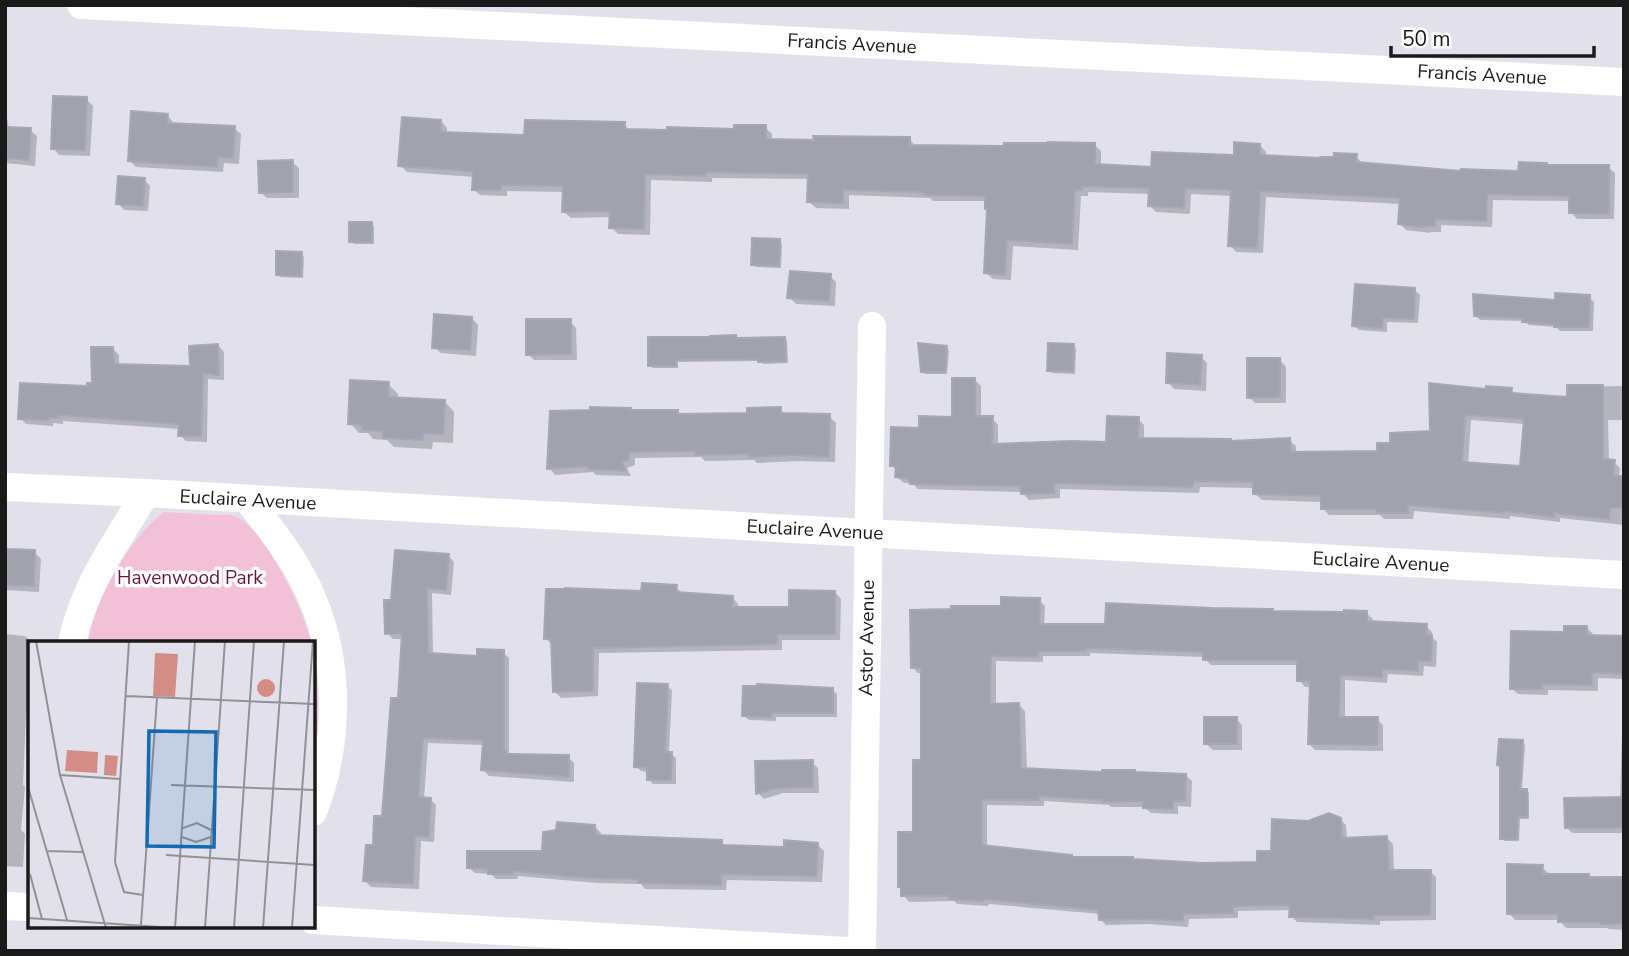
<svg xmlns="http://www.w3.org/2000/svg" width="1629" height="956" font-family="'Nunito Sans',sans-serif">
  <rect width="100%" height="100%" fill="#e2e1eb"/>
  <g fill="#f2c1d8">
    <path d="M 164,512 C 182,513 200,514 218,515 C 223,515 230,514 234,516 C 263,525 306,614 311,643 L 88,643 C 97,595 126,542 164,512 Z"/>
    <path d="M 313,656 C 319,690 321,726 313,760 Z"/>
  </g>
  <g fill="#0003" fill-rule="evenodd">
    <path d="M 86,99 L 93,106 L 90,156 L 59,155 L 53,148 Z"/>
    <path d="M 5,106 L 9,129 L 30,130 L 37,136 L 35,166 L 5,163 Z"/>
    <path d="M 167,115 L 173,122 L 173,125 L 234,128 L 241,134 L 239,164 L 224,163 L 223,172 L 136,167 L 130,161 Z"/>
    <path d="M 441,121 L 447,128 L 447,134 L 526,137 L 624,124 L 630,131 L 735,131 L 765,127 L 772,134 L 772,141 L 909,139 L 916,146 L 1005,148 L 1095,145 L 1101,151 L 1101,166 L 1153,169 L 1235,156 L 1260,145 L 1266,152 L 1266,157 L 1322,160 L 1356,156 L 1362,163 L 1462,173 L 1520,173 L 1548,167 L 1608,167 L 1615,173 L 1614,219 L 1577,219 L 1571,212 L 1571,201 L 1493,200 L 1492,227 L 1441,225 L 1441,232 L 1430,232 L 1430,233 L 1406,230 L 1399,223 L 1401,204 L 1266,197 L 1263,253 L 1236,252 L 1230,245 L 1232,196 L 1191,194 L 1190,214 L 1156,212 L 1150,206 L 1150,194 L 1088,192 L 1088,196 L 1081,196 L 1078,250 L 1013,246 L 1011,280 L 993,279 L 986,273 L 989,210 L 987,201 L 933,201 L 930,198 L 849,195 L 849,209 L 816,208 L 809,202 L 809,179 L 712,178 L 712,182 L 651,180 L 650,235 L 618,234 L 611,227 L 611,217 L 571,218 L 564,212 L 564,192 L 507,191 L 507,196 L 480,195 L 473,189 L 474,177 L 407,172 L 400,165 Z"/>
    <path d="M 292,162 L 299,168 L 299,198 L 267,198 L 260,192 Z"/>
    <path d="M 144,179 L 150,186 L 148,211 L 124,210 L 118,203 Z"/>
    <path d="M 371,223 L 374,226 L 374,244 L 354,244 L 351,241 Z"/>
    <path d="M 779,241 L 782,244 L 781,268 L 756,267 L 753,264 Z"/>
    <path d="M 301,254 L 304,257 L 303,278 L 280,277 L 278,274 Z"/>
    <path d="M 830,276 L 836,282 L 835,306 L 796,304 L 789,297 Z"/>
    <path d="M 1415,290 L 1420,295 L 1418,323 L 1387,322 L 1387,332 L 1359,330 L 1354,325 Z"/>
    <path d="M 1589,297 L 1594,302 L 1593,331 L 1560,331 L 1556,327 L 1529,325 L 1525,321 L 1480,320 L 1475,315 Z"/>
    <path d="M 472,318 L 478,325 L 476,356 L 441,353 L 434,347 Z"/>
    <path d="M 570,321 L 576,328 L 577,360 L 534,360 L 528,354 Z"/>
    <path d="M 737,339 L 785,339 L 787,341 L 788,363 L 763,364 L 760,361 L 678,362 L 678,368 L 653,368 L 650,366 Z"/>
    <path d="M 218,345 L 224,352 L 224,380 L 208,379 L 207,442 L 186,441 L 180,435 L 180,429 L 63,421 L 63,424 L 53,423 L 53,426 L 26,424 L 20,418 L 94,385 L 113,349 L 119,355 L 119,366 L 192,367 Z"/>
    <path d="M 1073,346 L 1076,348 L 1075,374 L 1052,373 L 1049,370 Z"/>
    <path d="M 946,348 L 949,350 L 947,374 L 925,374 L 922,371 Z"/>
    <path d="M 1201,357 L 1207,363 L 1206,391 L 1174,389 L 1168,382 Z"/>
    <path d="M 1280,360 L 1286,367 L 1286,403 L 1255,403 L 1249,397 Z"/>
    <path d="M 974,379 L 981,386 L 981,418 L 992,418 L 998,425 L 998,445 L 1108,444 L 1138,419 L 1144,425 L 1144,440 L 1231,441 L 1289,440 L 1296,446 L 1296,454 L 1379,453 L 1392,445 L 1432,432 L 1487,391 L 1511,390 L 1517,395 L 1569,399 L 1569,387 L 1624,386 L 1624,420 L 1608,420 L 1609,461 L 1614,462 L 1620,468 L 1619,477 L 1624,477 L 1624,525 L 1560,518 L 1560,522 L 1510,516 L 1510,519 L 1414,511 L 1413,519 L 1384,519 L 1380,515 L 1329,515 L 1322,508 L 1322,502 L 1262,500 L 1255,494 L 1255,488 L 1200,487 L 1199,493 L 1060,489 L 1060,498 L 1029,500 L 1022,492 L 918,489 L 912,483 L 904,483 L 897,477 L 897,471 L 892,466 L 920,430 L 954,419 ZM 1471,420 L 1525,424 L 1522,468 L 1468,465 Z"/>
    <path d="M 388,384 L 398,394 L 397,400 L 445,402 L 454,412 L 453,443 L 433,442 L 432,449 L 394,447 L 387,440 L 373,439 L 368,433 L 359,433 L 350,423 Z"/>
    <path d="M 780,409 L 786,415 L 829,416 L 836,423 L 835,462 L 800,461 L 757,463 L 754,460 L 705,461 L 701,457 L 635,458 L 635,465 L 627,468 L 631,476 L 596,475 L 593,472 L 555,475 L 549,468 L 677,411 L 682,416 L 749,415 Z"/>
    <path d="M 5,551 L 34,552 L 41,559 L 39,592 L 5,590 Z"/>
    <path d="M 448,556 L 454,562 L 451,595 L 432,593 L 433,655 L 479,658 L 503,652 L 509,658 L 509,755 L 568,757 L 574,763 L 574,782 L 489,776 L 483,770 L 484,745 L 428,743 L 424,799 L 430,799 L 436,805 L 434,842 L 421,841 L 419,889 L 371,887 L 365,881 L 384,818 L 400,700 L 404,639 L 393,639 L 387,633 L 393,602 Z"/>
    <path d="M 676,587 L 682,593 L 732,597 L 738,604 L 738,609 L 790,609 L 835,592 L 841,599 L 840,640 L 782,640 L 782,650 L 599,653 L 598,696 L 561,698 L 555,692 L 553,645 L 545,638 L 643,592 Z"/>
    <path d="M 1039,600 L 1045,606 L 1044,626 L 1107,626 L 1275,613 L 1366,613 L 1373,619 L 1372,623 L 1426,626 L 1432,632 L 1432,637 L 1437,642 L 1436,667 L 1424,666 L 1423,676 L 1388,674 L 1387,683 L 1345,680 L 1345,718 L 1377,719 L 1383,725 L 1383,751 L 1315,750 L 1309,744 L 1311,687 L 1305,687 L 1299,680 L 1299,665 L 1211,665 L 1205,659 L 1205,657 L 1090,653 L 1090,656 L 1043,656 L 1043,662 L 996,661 L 996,706 L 1019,705 L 1025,711 L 1027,770 L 1185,775 L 1192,781 L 1191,807 L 1178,806 L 1178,814 L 1151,813 L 1144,807 L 1111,807 L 1109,805 L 1044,801 L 1044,806 L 987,805 L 987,847 L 1071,856 L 1074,859 L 1204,865 L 1259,864 L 1308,823 L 1340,819 L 1346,825 L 1347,840 L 1387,838 L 1393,844 L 1394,871 L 1430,871 L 1436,877 L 1436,920 L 1380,921 L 1380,925 L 1297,922 L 1291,916 L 1291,910 L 1238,911 L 1238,918 L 1189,919 L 1188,927 L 1148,924 L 1106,925 L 1100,919 L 1100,914 L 989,904 L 988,906 L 957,904 L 954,901 L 909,902 L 903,895 L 903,889 L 900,886 L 915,834 L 923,762 L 923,673 L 918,673 L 912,667 L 1003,608 Z"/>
    <path d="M 1587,628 L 1593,634 L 1593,637 L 1624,639 L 1624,679 L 1598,678 L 1598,691 L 1548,690 L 1548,695 L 1518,694 L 1511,688 L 1566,633 Z"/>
    <path d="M 5,634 L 25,636 L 31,641 L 30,643 L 26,714 L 23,785 L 25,787 L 21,830 L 25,834 L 23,867 L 5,866 Z"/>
    <path d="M 667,686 L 672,690 L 669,753 L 676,758 L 676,784 L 653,784 L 648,779 L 648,772 L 641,771 L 636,766 Z"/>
    <path d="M 832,690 L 837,694 L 837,717 L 776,717 L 776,721 L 749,720 L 744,716 Z"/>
    <path d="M 1236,719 L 1242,725 L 1242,750 L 1213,750 L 1206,744 Z"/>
    <path d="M 1622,735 L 1624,736 L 1624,833 L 1572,833 L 1567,828 L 1620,799 Z"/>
    <path d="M 1522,742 L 1525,745 L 1522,790 L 1526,790 L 1529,793 L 1529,819 L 1520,819 L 1519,841 L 1504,841 L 1501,838 Z"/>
    <path d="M 812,762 L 818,768 L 819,793 L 783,793 L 764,799 L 758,793 Z"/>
    <path d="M 594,826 L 601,833 L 601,837 L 721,842 L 727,847 L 785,849 L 817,844 L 824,851 L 822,882 L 727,880 L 726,890 L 645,889 L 641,884 L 597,883 L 518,876 L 518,879 L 496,879 L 491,874 L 475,873 L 468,867 L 544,853 Z"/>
    <path d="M 1542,867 L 1548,873 L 1548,876 L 1624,876 L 1624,930 L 1608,929 L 1607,928 L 1566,928 L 1559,920 L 1515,920 L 1509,913 Z"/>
  </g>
  <g fill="#a0a2ac" stroke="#a5a7bb" stroke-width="2" fill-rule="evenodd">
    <path d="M 53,96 L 87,97 L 85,150 L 51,149 Z"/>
    <path d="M 131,111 L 168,114 L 167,123 L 235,126 L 233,158 L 218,157 L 217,167 L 128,161 Z"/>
    <path d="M 402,117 L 441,120 L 441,132 L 524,135 L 525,120 L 625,122 L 625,129 L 667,130 L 667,127 L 734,129 L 734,125 L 766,125 L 766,139 L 814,140 L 813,136 L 910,137 L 910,145 L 1004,146 L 1004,143 L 1048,143 L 1048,142 L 1095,143 L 1095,164 L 1151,167 L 1152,152 L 1234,155 L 1234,142 L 1260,144 L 1260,155 L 1320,158 L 1320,157 L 1334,157 L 1334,153 L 1357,154 L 1356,162 L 1461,171 L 1461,169 L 1518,171 L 1519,162 L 1547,163 L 1547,165 L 1609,165 L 1609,214 L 1569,213 L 1569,196 L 1487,194 L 1486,221 L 1435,219 L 1435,226 L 1424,226 L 1424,228 L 1398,224 L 1400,198 L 1260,191 L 1257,248 L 1228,246 L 1231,190 L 1185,188 L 1184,208 L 1148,206 L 1149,188 L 1082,186 L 1082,190 L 1075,190 L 1072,244 L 1007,240 L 1005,275 L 984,273 L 987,209 L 985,209 L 985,196 L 924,195 L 924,192 L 843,190 L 843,203 L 807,202 L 808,174 L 706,172 L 706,176 L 645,174 L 644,229 L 609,228 L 610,211 L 562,212 L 563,186 L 501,185 L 501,190 L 472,190 L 473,171 L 398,166 Z"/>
    <path d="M 5,127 L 31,128 L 29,160 L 5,158 Z"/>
    <path d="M 293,160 L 293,192 L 259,193 L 258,161 Z"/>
    <path d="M 118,176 L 145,178 L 143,206 L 116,204 Z"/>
    <rect x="349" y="222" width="23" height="20"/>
    <path d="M 752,238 L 780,239 L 779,266 L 751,265 Z"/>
    <path d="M 276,251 L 302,252 L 301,276 L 276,275 Z"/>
    <path d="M 790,271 L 831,274 L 829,301 L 787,298 Z"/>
    <path d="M 1355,284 L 1415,288 L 1414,319 L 1383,318 L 1382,328 L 1352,326 Z"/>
    <path d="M 1555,293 L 1590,295 L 1589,327 L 1554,327 L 1554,324 L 1522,322 L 1523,318 L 1474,316 L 1473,294 L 1555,300 Z"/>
    <path d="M 434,314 L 472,317 L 470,350 L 432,348 Z"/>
    <path d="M 526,319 L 571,319 L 571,354 L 526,355 Z"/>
    <path d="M 736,335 L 736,338 L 785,337 L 786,361 L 758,362 L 758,359 L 676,360 L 676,366 L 648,366 L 648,337 L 710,337 L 710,336 Z"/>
    <path d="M 918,343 L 947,346 L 945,372 L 921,372 Z"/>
    <path d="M 1048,343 L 1074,344 L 1073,371 L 1047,371 Z"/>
    <path d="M 218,344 L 219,375 L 203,373 L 201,436 L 178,436 L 179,424 L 58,415 L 58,418 L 48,418 L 48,420 L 18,419 L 20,383 L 87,386 L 87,383 L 92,383 L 91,347 L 113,347 L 114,364 L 190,366 L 189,346 Z"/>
    <path d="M 1167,353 L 1202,355 L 1200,385 L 1166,383 Z"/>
    <path d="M 1247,358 L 1280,358 L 1280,397 L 1247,398 Z"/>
    <path d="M 952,378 L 975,378 L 975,416 L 993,416 L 992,444 L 1073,441 L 1106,442 L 1107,416 L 1139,417 L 1138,438 L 1231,439 L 1231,441 L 1290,438 L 1291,452 L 1377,451 L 1377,443 L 1390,443 L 1390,433 L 1430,431 L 1429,383 L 1486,389 L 1486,386 L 1512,388 L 1511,393 L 1567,397 L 1567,385 L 1603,385 L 1603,459 L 1615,460 L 1613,476 L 1624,476 L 1624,508 L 1610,508 L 1609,519 L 1554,513 L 1555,517 L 1504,511 L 1504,513 L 1408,505 L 1408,513 L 1376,513 L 1376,509 L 1321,509 L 1321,496 L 1253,494 L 1253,482 L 1194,481 L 1192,487 L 1054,483 L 1054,493 L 1021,494 L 1020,486 L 910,484 L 907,478 L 895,477 L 896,466 L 890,466 L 891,427 L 919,428 L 919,416 L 952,417 ZM 1465,415 L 1524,419 L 1520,466 L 1462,462 Z"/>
    <path d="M 350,380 L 389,382 L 388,397 L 445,400 L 443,434 L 423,433 L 423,440 L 383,438 L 383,431 L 362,430 L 362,425 L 348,424 Z"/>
    <path d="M 590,407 L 631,408 L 631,410 L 678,410 L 678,414 L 747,413 L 747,408 L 781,407 L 781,413 L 830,414 L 829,457 L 793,455 L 749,457 L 748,454 L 696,455 L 696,451 L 629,452 L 629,459 L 622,462 L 626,471 L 588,469 L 588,466 L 547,469 L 550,411 L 590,410 Z"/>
    <path d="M 5,549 L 35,550 L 34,586 L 5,585 Z"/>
    <path d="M 395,550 L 449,554 L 446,590 L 427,588 L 428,653 L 477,656 L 477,649 L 504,650 L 504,750 L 506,751 L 506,754 L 569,755 L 569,777 L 481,770 L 483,740 L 423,738 L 418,797 L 431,798 L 429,837 L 415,836 L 413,884 L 363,881 L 366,845 L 373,845 L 374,816 L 382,816 L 391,698 L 398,698 L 402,633 L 385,634 L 384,600 L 391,600 Z"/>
    <path d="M 642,583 L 677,585 L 676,592 L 733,596 L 732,607 L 789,607 L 789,590 L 835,591 L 835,634 L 777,634 L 777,644 L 593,648 L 593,691 L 553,692 L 551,639 L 544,639 L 546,589 L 565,589 L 565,588 L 641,591 Z"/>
    <path d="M 1001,597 L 1040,598 L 1039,624 L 1105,624 L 1106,603 L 1212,608 L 1273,609 L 1273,611 L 1344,612 L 1344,610 L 1367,611 L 1367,621 L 1427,624 L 1426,634 L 1432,635 L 1431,661 L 1418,661 L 1418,671 L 1382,669 L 1382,677 L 1340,675 L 1339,717 L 1378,717 L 1377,745 L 1308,744 L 1310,681 L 1297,681 L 1297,660 L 1203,660 L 1203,652 L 1085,648 L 1085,651 L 1038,651 L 1038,657 L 991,656 L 990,704 L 1019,703 L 1021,768 L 1102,772 L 1102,770 L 1135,770 L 1135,772 L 1186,774 L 1185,801 L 1173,801 L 1173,809 L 1143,808 L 1143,801 L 1103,802 L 1103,800 L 1039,796 L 1039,800 L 982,800 L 982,845 L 1072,855 L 1071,857 L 1133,857 L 1133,859 L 1204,863 L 1257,862 L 1257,851 L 1271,851 L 1272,819 L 1308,821 L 1329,813 L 1341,818 L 1342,838 L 1387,836 L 1389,870 L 1431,870 L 1430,915 L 1374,915 L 1374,919 L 1289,917 L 1290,905 L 1233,906 L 1233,913 L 1183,914 L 1183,921 L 1140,919 L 1099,920 L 1098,910 L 983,899 L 983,901 L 949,899 L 949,896 L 901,896 L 901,887 L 898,887 L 898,832 L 913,832 L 913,760 L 921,760 L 921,668 L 911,668 L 910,610 L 951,609 L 951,606 L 1001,606 Z"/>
    <path d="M 1564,626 L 1587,626 L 1587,635 L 1624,636 L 1624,674 L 1592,672 L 1592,685 L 1542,684 L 1542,689 L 1510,689 L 1511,631 L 1564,632 Z"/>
    <path d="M 637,683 L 668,684 L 665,752 L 672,752 L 671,780 L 647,780 L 647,768 L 634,767 Z"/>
    <path d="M 757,684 L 833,688 L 833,713 L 772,713 L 772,717 L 742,716 L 743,686 L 757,686 Z"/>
    <rect x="1204" y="717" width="33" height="27"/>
    <path d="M 1499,739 L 1523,740 L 1520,789 L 1527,789 L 1527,817 L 1518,817 L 1517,839 L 1500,839 L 1500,766 L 1497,765 Z"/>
    <path d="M 813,760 L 813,787 L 776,788 L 756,794 L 755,761 Z"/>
    <path d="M 1624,797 L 1624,828 L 1565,828 L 1564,798 Z"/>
    <path d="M 557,822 L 595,825 L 596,835 L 722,840 L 722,845 L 784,847 L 784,840 L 818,843 L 816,876 L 721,874 L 721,885 L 638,883 L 638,879 L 589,878 L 513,871 L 513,874 L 488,874 L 488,869 L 467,868 L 467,851 L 542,851 L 543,832 L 556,830 Z"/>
    <path d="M 1507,864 L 1543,865 L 1542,874 L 1589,874 L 1589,878 L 1624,877 L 1624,924 L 1600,924 L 1600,922 L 1558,922 L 1558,914 L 1507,914 Z"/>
  </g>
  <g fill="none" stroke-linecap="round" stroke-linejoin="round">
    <g stroke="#fff" stroke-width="28">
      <path d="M 81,5 L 1624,82"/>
      <path d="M 5,487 L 146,493 L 1624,575"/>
      <path d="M 248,500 C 272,530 297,562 312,598 C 341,665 339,745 313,812"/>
      <path d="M 72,643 C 83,587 117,541 146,493"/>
      <path d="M 5,906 L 30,907"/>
      <path d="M 313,920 L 847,951"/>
      <path d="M 862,951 L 872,326"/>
    </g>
  </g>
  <g text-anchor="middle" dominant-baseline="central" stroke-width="7" stroke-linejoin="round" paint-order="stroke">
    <g font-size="19" fill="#1a1a1a" stroke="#fff">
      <text transform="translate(852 44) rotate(3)">Francis Avenue</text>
      <text transform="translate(1482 75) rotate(3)">Francis Avenue</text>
      <text transform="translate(248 500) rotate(3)">Euclaire Avenue</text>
      <text transform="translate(815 530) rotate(3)">Euclaire Avenue</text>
      <text transform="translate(1381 562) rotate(3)">Euclaire Avenue</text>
      <text transform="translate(867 638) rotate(-89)">Astor Avenue</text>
    </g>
    <g font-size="19" fill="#6b163d" stroke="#fff">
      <text x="190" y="578">Havenwood Park</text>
    </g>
  </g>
  <g transform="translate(28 641)">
    <rect width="287" height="287" fill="#e2e1eb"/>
    <path d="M 127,12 L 150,13 L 147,56 L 125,55 ZM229 47a9 9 0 1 1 18 0a9 9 0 1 1-18 0ZM 39,109 L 70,111 L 69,132 L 37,130 ZM 77,114 L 90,115 L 88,135 L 76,134 Z" fill="#d38c86"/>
    <path fill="none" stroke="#929197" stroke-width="2" d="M 8,0 L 32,134 L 78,287M 101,0 L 87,221 L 96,251 L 115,254M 98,55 L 287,63M 32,134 L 92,138M 143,144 L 287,149M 0,146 L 39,279M 155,187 L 169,182 L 183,189M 154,196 L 168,201 L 183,196M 19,210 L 55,211M 138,214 L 287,224M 2,233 L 14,278M 0,277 L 147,287M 113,284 L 129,57M 147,287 L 167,0M 177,287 L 197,0M 206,287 L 226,0M 235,287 L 256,0M 264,287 L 285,0"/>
    <path fill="#1569b0" fill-opacity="0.15" stroke="#1569b0" stroke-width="3.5" d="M 121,90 L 188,91 L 186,206 L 119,205 Z"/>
    <rect width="287" height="287" fill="none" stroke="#1a1a1a" stroke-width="3.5"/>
  </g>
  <rect width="1629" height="956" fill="none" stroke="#1a1a1a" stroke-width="14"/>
  <path d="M1391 46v10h203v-10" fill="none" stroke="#1a1a1a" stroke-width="3.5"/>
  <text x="1402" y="46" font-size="21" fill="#1a1a1a" stroke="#ffffff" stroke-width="5" paint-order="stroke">50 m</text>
</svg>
